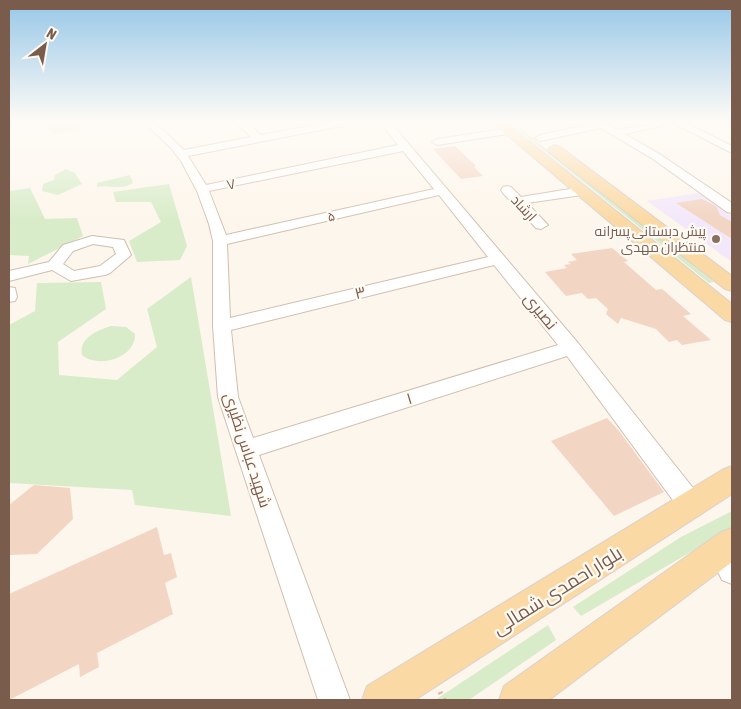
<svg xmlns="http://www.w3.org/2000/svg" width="741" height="709" font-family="'Asap Condensed',Cairo,sans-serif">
  <rect width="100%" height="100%" fill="#fdf6ec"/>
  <path fill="#f3e8fa" d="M 699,193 L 732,216 L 732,262 L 647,201 Z"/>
  <g fill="#d8ecc9">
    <path d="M 46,122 L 98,122 L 100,124 L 54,134 Z"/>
    <path d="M 516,128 L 521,129 L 714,282 L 709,283 Z"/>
    <path d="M 66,169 L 75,173 L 82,184 L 58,195 L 42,191 L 43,184 L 54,180 L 55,175 Z"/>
    <path d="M 130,175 L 133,183 C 120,191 109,184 97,187 L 97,183 Z"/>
    <path d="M 169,184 L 187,246 L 180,260 L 137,262 L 129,241 L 161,222 L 151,202 L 116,202 L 113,192 Z"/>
    <path d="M 30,188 L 45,219 L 77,218 L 83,236 L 28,264 L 29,256 L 9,255 L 9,191 Z"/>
    <path d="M 191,277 L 231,516 L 135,505 L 132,490 L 9,483 L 9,325 L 35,311 L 37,283 L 101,282 L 106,309 L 58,342 L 59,375 L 117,380 L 157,347 L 147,309 Z"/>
    <path d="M 111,326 L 126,327 L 135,334 C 136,358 98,369 82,355 C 78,338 98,330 111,326 Z"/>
    <path d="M 732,511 L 732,528 L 581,616 L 573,607 L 681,537 Z"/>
    <path d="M 548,625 L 556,640 L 469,700 L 435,700 Z"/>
  </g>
  <g fill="#f3d5c3">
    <path d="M 455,146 L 476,166 L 474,167 L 483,176 L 461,179 L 433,149 Z"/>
    <path d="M 702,199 L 716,206 L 720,215 L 732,222 L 732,239 L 676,203 Z"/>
    <path d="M 612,248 L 628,261 L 624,262 L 656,290 L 662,289 L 691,314 L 683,316 L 711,340 L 682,345 L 677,340 L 669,342 L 656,329 L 621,318 L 618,324 L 606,314 L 608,309 L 596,298 L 588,299 L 582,293 L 566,296 L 545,272 L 567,268 L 564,265 L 571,264 L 568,262 L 577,260 L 571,254 Z"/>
    <path d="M 607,418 L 619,431 L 664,492 L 614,516 L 551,441 Z"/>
    <path d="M 34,485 L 70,488 L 73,519 L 37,554 L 9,555 L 9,505 Z"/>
    <path d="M 157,527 L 164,555 L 171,553 L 177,577 L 165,583 L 173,614 L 97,653 L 99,667 L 80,677 L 79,664 L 9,700 L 9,594 Z"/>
  </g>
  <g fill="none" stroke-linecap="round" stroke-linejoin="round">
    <defs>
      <g id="minor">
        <path d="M 143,122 L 154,122 L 184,150 L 251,137 L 235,122 L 246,122 L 261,135 L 331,122 L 351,122 L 346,125 L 188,156 L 206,185 L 398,145 L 380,122 L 390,122 L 578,343 L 701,498 L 704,506 L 701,514 L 692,518 L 683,514 L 567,356 L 259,455 L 350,700 L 318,700 L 218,397 L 213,326 L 213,241 L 209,224 L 197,191 L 181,161 L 171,148 ZM 403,151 L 434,189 L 226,235 L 209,191 ZM 439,195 L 488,257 L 230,318 L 227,244 ZM 494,265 L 558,345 L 253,438 L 238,397 L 231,330 Z"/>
        <path d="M 445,122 L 455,122 L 455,123 L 450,126 L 447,125 Z"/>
        <path d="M 592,122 L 604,122 L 618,130 L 663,122 L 662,126 L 625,134 L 661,155 L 732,203 L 732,213 L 727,212 L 653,159 L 601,128 L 540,141 L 535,138 L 540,135 L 593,124 Z"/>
        <path d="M 671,122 L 684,122 L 732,146 L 732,153 Z"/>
        <path d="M 723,122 L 732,122 L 732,124 L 728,125 Z"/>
        <path d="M 510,128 L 515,131 L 514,133 L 437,145 L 432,142 L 437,139 Z"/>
        <path d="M 507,186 L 511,187 L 521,197 L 582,187 L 588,191 L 582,195 L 527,203 L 548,225 L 541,229 L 536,228 L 503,193 L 501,190 L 503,187 Z"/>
        <path d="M 92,236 L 124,240 L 131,255 L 110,273 L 105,275 L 71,281 L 52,270 L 9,281 L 9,271 L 49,262 L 63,245 ZM 93,244 L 113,247 L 116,254 L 100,266 L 74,271 L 63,264 L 73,251 Z"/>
        <path d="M 9,287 L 15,288 L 17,297 L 15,301 L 9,302 Z"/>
        <path d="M 721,538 L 730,542 L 732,545 L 732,584 L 722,580 L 708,551 L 712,542 Z"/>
      </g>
      <g id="major">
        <path d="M 492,122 L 505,122 L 732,304 L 732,322 L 725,320 Z"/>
        <path d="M 554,145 L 559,146 L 732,276 L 732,291 L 725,289 L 549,152 L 548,149 Z"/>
        <path d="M 732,466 L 732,494 L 415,700 L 362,700 L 367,686 L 722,470 Z"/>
        <path d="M 732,528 L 732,562 L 549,700 L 499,700 L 504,686 L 721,532 Z"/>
      </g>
    </defs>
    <use href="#minor" stroke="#d1beb0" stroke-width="2"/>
    <use href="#major" stroke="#dad1cd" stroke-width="2"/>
    <path stroke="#d9b8a5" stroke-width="5" stroke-dasharray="2 5.5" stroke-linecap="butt" d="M 440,692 L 444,700"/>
    <use href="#minor" fill="#fff" fill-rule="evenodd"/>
    <use href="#major" fill="#fbd9a5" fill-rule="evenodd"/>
  </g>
  <linearGradient id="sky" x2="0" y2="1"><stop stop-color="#97c7e8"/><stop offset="0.55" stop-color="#fefbf6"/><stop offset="1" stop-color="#fefbf6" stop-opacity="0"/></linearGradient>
  <rect width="741" height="221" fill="url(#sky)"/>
  <circle fill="#8d6e63" stroke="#fffaf3" stroke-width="2" cx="716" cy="239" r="5"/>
  <g text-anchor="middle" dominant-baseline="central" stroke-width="4.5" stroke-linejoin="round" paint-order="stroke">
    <g font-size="14" fill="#7a5c4d" stroke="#fffaf3">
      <text transform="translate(231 184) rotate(-12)">۷</text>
      <text transform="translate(524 208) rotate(47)">ارشاد</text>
      <text transform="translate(331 216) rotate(-13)">۵</text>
    </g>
    <g font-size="14" fill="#785e54" stroke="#fffaf3" text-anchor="end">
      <text x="706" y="231">پیش دبستانی پسرانه<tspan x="706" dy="16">منتظران مهدی</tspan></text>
    </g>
    <g font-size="16" fill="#7a5c4d" stroke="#fffaf3">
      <text transform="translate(360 292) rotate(-14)">۳</text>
      <text transform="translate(541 311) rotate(50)">نصیری</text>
      <text transform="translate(409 398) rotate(-17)">۱</text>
      <text transform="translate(248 450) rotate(72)">شهید عباس نظیری</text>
    </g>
    <g font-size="19" fill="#7a5c4d" stroke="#fffaf3">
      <text transform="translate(557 590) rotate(-32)">بلوار احمدی شمالی</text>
    </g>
  </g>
  <rect width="741" height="709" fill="none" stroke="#7a5c4d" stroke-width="20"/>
  <g transform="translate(45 45) rotate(31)" stroke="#fffaf3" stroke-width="4" paint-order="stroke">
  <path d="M0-4L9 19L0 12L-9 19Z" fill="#7a5c4d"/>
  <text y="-8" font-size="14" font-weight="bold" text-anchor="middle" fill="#7a5c4d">N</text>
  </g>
</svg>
